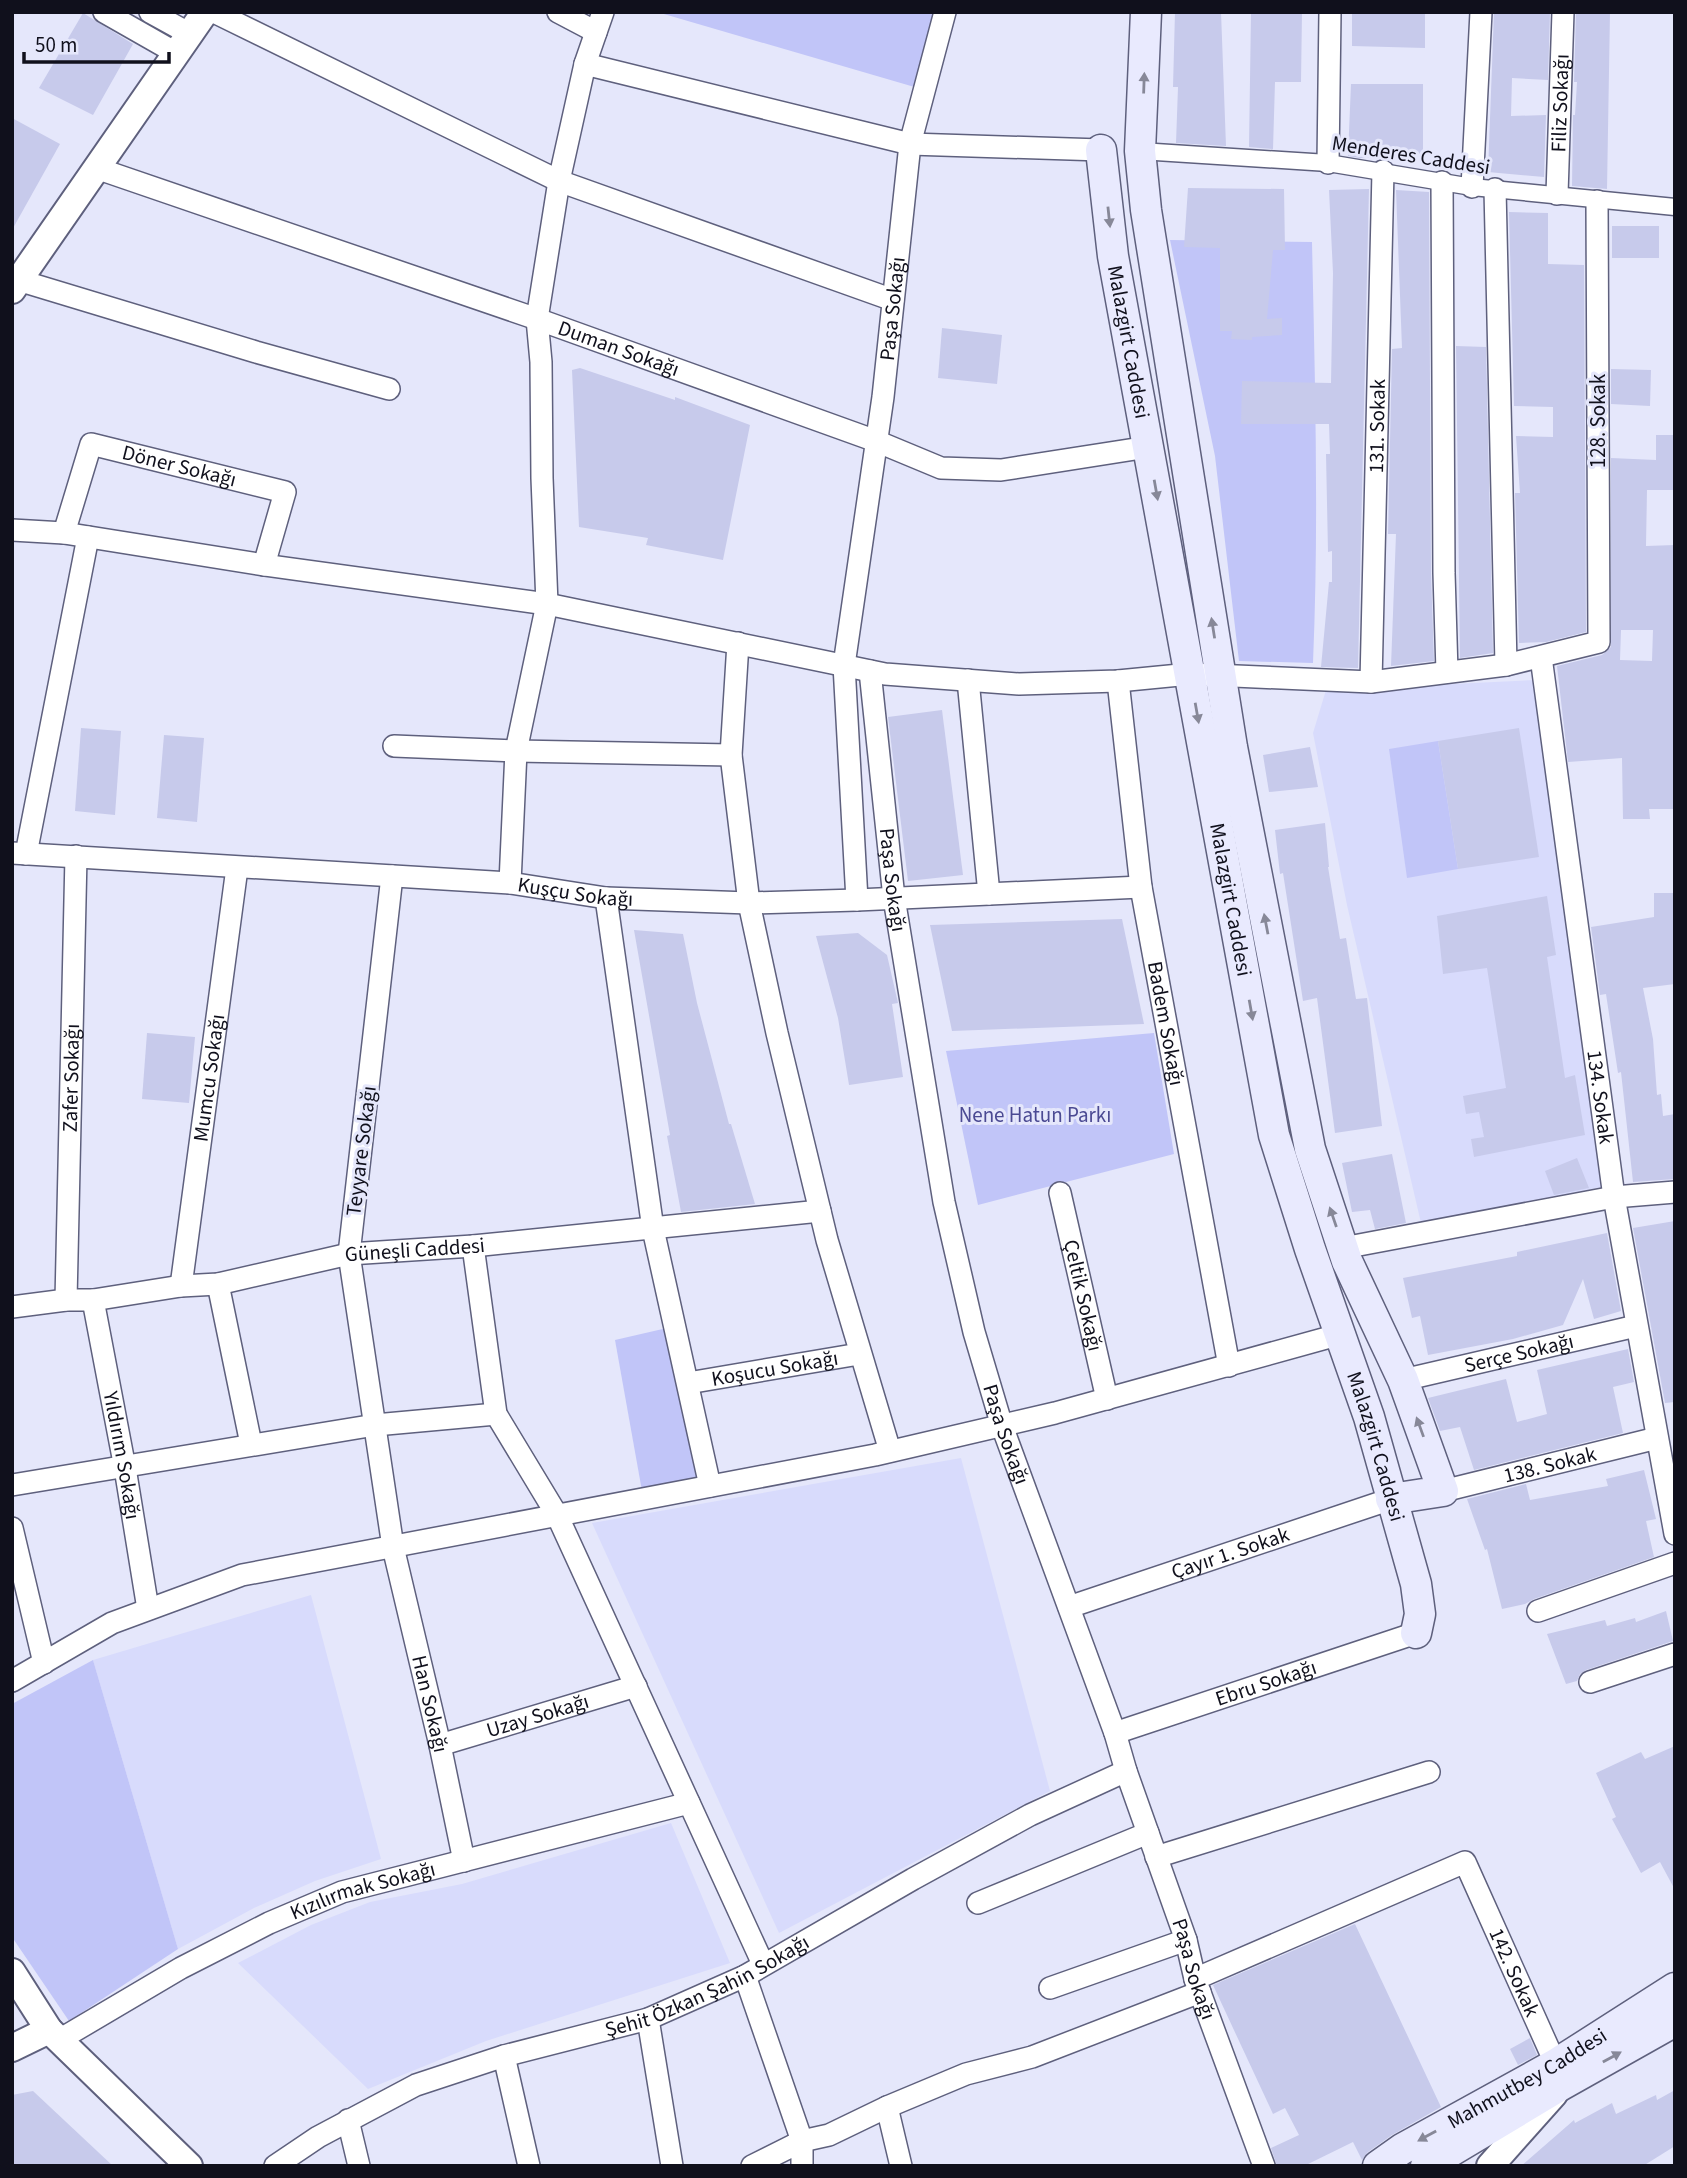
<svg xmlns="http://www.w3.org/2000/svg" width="1687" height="2178" font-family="'Source Sans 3',sans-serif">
  <rect width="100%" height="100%" fill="#e5e7fb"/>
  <g fill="#d8dbfc">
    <path d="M 1536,680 L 1602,1187 L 1421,1223 L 1347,905 L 1313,733 L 1326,690 Z"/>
    <path d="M 961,1458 L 1050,1791 L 779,1933 L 592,1523 Z"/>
    <path d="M 311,1595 L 381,1859 L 315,1881 L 254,1908 L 178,1949 L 93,1660 Z"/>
    <path d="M 671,1823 L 730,1963 L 486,2041 L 368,2089 L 238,1963 L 311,1925 L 370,1902 L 462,1884 Z"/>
  </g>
  <g fill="#c1c5f8">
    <path d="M 657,12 L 957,12 L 935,93 Z"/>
    <path d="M 1170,240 L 1312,242 C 1315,382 1319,523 1313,663 L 1239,661 L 1215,456 Z"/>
    <path d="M 1438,741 L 1458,869 L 1407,878 L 1389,749 Z"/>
    <path d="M 1154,1033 L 1174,1154 L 978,1205 L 946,1051 Z"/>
    <path d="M 667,1328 L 700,1475 L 693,1481 L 642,1491 L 615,1340 Z"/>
    <path d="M 93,1660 L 178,1949 L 69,2021 L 12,1937 L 12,1704 Z"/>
  </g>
  <g fill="#c7caeb" fill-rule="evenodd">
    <path d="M 1175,12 L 1221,12 L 1226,146 L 1176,143 L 1178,87 L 1173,87 Z"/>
    <path d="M 1251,12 L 1302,12 L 1301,82 L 1275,82 L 1273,149 L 1249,147 Z"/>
    <path d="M 1352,12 L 1425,12 L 1425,48 L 1352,46 Z"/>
    <path d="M 1494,12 L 1550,12 L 1548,80 L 1512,78 L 1511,116 L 1546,115 L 1544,177 L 1488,172 Z"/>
    <path d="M 1576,12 L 1610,12 L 1607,189 L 1572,186 L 1573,115 L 1575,115 L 1577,82 L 1574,82 Z"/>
    <path d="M 83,13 L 133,44 L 93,115 L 39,88 Z"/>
    <path d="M 1351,84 L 1423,84 L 1423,154 L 1360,158 L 1348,156 Z"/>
    <path d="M 12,118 L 60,144 L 12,230 Z"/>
    <path d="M 1188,188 L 1284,189 L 1285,250 L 1273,250 L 1267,319 L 1282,318 L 1282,335 L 1252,337 L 1252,340 L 1231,339 L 1232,331 L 1220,331 L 1220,248 L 1184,247 Z"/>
    <path d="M 1369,189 L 1358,668 L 1321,667 L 1329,582 L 1332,582 L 1332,551 L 1328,552 L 1326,454 L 1330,454 L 1329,424 L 1241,424 L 1242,381 L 1331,383 L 1333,273 L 1329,190 Z"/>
    <path d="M 1396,190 L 1429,192 L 1431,573 L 1434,661 L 1391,666 L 1396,534 L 1388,534 L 1392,349 L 1402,348 Z"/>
    <path d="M 1509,212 L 1548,213 L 1548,264 L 1584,265 L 1586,632 L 1546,642 L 1519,643 L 1515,493 L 1520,493 L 1516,436 L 1553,437 L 1553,407 L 1514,406 Z"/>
    <rect x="1612" y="226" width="47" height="32"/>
    <path d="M 942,328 L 1002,335 L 997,384 L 938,378 Z"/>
    <path d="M 1456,346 L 1486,347 L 1493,653 L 1460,658 Z"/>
    <path d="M 580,368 L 675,400 L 675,397 L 750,425 L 723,560 L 646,545 L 648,538 L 579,527 L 572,370 Z"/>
    <path d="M 1611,369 L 1651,370 L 1650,406 L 1611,404 Z"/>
    <path d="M 1656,435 L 1675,435 L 1675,490 L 1647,490 L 1646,546 L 1675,545 L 1675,809 L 1649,809 L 1650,819 L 1623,819 L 1622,758 L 1568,762 L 1557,666 L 1602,655 L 1611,647 L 1611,458 L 1656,460 ZM 1621,630 L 1653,630 L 1652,661 L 1620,660 Z"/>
    <path d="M 942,710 L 963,875 L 908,881 L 888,717 Z"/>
    <path d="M 81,728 L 121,731 L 115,815 L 75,811 Z"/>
    <path d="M 1519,728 L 1539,857 L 1458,869 L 1438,741 Z"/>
    <path d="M 164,735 L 204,738 L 197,822 L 157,818 Z"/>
    <path d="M 1310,747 L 1318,787 L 1269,792 L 1263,755 Z"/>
    <path d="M 1325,823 L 1329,867 L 1328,867 L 1340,939 L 1346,938 L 1356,999 L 1367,998 L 1382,1126 L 1335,1133 L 1317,998 L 1303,1001 L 1283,873 L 1280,874 L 1275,830 Z"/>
    <path d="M 1654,893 L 1675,893 L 1675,984 L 1643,988 L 1653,1039 L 1657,1095 L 1661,1094 L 1663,1116 L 1675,1114 L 1675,1179 L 1633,1182 L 1621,1072 L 1618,1073 L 1606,994 L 1600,995 L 1591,927 L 1654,917 Z"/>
    <path d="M 1547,896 L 1556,955 L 1547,957 L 1565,1078 L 1575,1075 L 1585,1135 L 1474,1157 L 1471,1139 L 1484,1137 L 1479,1112 L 1466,1114 L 1463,1096 L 1506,1088 L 1487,968 L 1443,974 L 1437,916 Z"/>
    <path d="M 1122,919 L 1144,1024 L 952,1031 L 930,925 Z"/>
    <path d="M 634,930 L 683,934 L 697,1003 L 729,1124 L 731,1124 L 755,1204 L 681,1212 L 667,1136 L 670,1135 Z"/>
    <path d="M 858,933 L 887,955 L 898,1003 L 892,1004 L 903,1077 L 849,1085 L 838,1018 L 816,936 Z"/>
    <path d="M 147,1033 L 195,1037 L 189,1103 L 142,1099 Z"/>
    <path d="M 1392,1154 L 1406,1223 L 1375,1229 L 1370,1210 L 1352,1212 L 1342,1163 Z"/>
    <path d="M 1577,1158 L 1589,1188 L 1554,1195 L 1545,1171 Z"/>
    <path d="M 1675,1221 L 1675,1402 L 1665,1403 L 1633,1228 Z"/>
    <path d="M 1607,1233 L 1621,1311 L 1594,1319 L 1583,1279 L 1563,1325 L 1513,1339 L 1428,1355 L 1420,1316 L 1412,1318 L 1403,1278 L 1517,1256 L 1517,1252 Z"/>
    <path d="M 1628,1349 L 1634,1382 L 1613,1387 L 1623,1433 L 1474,1470 L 1460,1427 L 1440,1431 L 1428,1398 L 1506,1379 L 1517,1422 L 1547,1414 L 1537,1370 Z"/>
    <path d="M 1644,1470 L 1656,1519 L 1646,1521 L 1654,1557 L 1534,1599 L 1525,1604 L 1502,1609 L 1487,1549 L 1485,1550 L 1467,1499 L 1526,1484 L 1530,1500 L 1608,1486 L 1606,1479 Z"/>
    <path d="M 1666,1611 L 1673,1641 L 1586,1670 L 1580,1674 L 1577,1681 L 1566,1684 L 1547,1634 L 1605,1620 L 1607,1626 L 1635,1618 L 1636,1622 Z"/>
    <path d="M 1675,1746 L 1675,1890 L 1660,1862 L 1641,1873 L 1612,1819 L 1616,1817 L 1596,1773 L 1641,1752 L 1645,1759 Z"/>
    <path d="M 1355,1924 L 1441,2107 L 1392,2135 L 1368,2152 L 1362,2160 L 1353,2142 L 1304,2166 L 1277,2166 L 1271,2148 L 1299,2135 L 1285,2108 L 1273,2114 L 1213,1985 Z"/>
    <path d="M 1530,2038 L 1537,2055 L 1518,2065 L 1510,2049 Z"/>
    <path d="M 1675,2090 L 1675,2146 L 1643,2166 L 1521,2166 L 1574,2120 L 1575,2123 L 1612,2103 L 1616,2114 L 1656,2095 L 1657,2100 Z"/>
    <path d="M 33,2091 L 113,2166 L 12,2166 L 12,2095 Z"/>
  </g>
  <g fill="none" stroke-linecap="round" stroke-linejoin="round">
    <defs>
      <path id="pedestrian" d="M 1140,151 L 1328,163 L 1472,187 L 1675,207"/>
      <g id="minor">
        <path d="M 104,12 L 176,53"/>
        <path d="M 150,12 L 190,34"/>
        <path d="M 214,12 L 559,181 L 893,300"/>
        <path d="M 558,12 L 596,32"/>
        <path d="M 585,64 L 910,144 L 1101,150"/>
        <path d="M 1328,163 L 1330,12"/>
        <path id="s1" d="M 96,168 L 537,319 L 876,441 L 941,468 L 1001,470 L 1148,447"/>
        <path d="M 1442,182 L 1444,573 L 1447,672"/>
        <path d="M 1472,187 L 1481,12"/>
        <path d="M 1495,189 L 1506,665"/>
        <path id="s2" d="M 1557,194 L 1563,12"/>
        <path d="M 18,280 L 256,352 L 389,389"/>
        <path d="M 12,530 L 64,533 L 264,565 L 547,604 L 885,674 L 1019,684 L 1118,681 L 1190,674 L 1371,682 L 1506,665 L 1599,642 L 1597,201"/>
        <path id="s3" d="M 64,533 L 91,444 L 285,492 L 264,565"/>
        <path d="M 738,643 L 731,755 L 749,903 L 777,1033 L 827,1240 L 890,1451"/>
        <path id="s4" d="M 1541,657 L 1614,1197 L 1675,1534"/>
        <path id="s5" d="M 870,671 L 894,898 L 944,1202 L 974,1332 L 1002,1426 L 1115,1733 L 1126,1771 L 1186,1940 L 1195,1979 L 1264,2166"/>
        <path d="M 968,680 L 989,894"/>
        <path id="s6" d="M 1118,681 L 1141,887 L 1229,1366"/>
        <path id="s7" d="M 1371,682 L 1383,171"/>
        <path d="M 394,746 L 516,751 L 731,755"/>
        <path id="s8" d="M 12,853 L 510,883 L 606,898 L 749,903 L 857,900 L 1141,887"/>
        <path d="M 26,854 L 88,537"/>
        <path id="s9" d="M 392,876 L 349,1254 L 393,1547 L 440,1745 L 464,1861"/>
        <path d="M 510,883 L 516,751 L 547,604 L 542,478 L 541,362 L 537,319 L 559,181 L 585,64 L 603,12"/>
        <path d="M 606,898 L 653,1229 L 710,1486"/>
        <path id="s10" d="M 857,900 L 844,665 L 883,397 L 910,144 L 945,12"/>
        <path id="s11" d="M 1060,1193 L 1107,1399"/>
        <path d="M 473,1246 L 496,1414 L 557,1515 L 763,1964"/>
        <path d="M 1343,1248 L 1614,1197 L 1675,1192"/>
        <path d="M 218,1284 L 251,1444"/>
        <path id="s12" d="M 181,1286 L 237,868"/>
        <path id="s13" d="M 66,1300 L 76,856"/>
        <path id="s14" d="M 93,1300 L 125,1468 L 148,1609"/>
        <path id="s15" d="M 12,1307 L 66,1300 L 93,1300 L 181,1286 L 218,1284 L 349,1254 L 473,1246 L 820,1211"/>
        <path id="s16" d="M 1403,1380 L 1636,1326"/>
        <path id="s17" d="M 688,1383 L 859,1354"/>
        <path d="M 12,1485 L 375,1425 L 496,1414"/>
        <path id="s18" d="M 1443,1491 L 1657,1438"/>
        <path d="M 12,1528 L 44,1663"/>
        <path id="s19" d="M 1069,1607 L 1391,1499"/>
        <path d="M 1538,1611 L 1675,1563"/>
        <path d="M 12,1681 L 112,1623 L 242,1575 L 875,1455 L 1055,1413 L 1341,1334"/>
        <path d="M 1590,1682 L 1675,1654"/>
        <path id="s20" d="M 1115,1733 L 1416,1633"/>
        <path id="s21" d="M 440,1745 L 636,1686"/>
        <path d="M 1156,1857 L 1429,1772"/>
        <path d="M 978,1903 L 1148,1833"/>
        <path d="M 745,1976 L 802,2141 L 829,2135 L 887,2107 L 966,2074 L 1032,2057 L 1200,1992"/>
        <path id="s22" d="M 1195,1979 L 1465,1862 L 1561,2076"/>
        <path d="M 1050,1988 L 1186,1940"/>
        <path d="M 648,2019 L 672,2166"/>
        <path id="s23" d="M 59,2040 L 181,1968 L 269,1923 L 342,1892 L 689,1803"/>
        <path d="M 504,2056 L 529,2166"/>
        <path d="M 887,2107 L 901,2166"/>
        <path d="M 348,2120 L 359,2166"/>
        <path id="s24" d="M 275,2166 L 318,2137 L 416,2085 L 504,2056 L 648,2019 L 745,1976 L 913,1879 L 1030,1815 L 1126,1771"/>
        <path d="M 752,2166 L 802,2141 L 802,2166"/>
      </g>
      <g id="tertiary">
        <path d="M 12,290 L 205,12"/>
        <path d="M 12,1972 L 49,2030 L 189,2166"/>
        <path d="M 12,2048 L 49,2030"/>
        <path d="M 1490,2166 L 1554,2094"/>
      </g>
      <g id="secondary">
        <path d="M 1146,12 L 1140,151 L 1146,210 L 1232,747 L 1310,1149 L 1347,1261 L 1403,1380 L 1443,1491 L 1391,1499"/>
        <path id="s25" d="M 1101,150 L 1113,256 L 1274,1135 L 1310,1249 L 1369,1417 L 1416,1584 L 1420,1614 L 1416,1633"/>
        <path id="s26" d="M 1378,2166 L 1402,2149 L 1556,2064 L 1675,1988"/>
        <path d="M 1426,2166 L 1563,2084 L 1675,2021"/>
      </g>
    </defs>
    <use href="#pedestrian" stroke="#5e607d" stroke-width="19"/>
    <use href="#minor" stroke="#5e607d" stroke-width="24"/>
    <use href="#tertiary" stroke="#5e607d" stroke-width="30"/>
    <use href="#secondary" stroke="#5e607d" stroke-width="33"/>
    <use href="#pedestrian" stroke="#fff" stroke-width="16"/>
    <use href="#minor" stroke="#fff" stroke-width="21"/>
    <use href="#tertiary" stroke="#fff" stroke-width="26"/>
    <use href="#secondary" stroke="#e9eafe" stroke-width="30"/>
  </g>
  <defs><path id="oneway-solid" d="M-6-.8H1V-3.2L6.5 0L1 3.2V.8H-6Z" transform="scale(1.75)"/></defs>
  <g fill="#878898">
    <use href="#oneway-solid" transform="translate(1144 83) rotate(-88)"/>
    <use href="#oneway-solid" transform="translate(1109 217) rotate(84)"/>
    <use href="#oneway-solid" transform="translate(1156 490) rotate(80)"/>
    <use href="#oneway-solid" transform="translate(1213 628) rotate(-99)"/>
    <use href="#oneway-solid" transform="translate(1197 713) rotate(80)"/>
    <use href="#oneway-solid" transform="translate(1266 924) rotate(-101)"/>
    <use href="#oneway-solid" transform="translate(1251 1010) rotate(80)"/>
    <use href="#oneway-solid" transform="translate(1333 1217) rotate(-109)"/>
    <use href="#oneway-solid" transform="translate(1420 1427) rotate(-110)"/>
    <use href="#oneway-solid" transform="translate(1612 2057) rotate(-29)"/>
    <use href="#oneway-solid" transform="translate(1427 2136) rotate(151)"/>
  </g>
  <g text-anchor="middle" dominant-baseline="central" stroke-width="6" stroke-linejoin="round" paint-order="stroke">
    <g font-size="21" fill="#10101c" stroke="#e5e7fb">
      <text stroke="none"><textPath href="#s2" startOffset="91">Filiz Sokağı</textPath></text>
      <text transform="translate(1411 155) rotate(9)">Menderes Caddesi</text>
      <text stroke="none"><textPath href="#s10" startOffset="595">Paşa Sokağı</textPath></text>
      <text stroke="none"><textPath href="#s25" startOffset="194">Malazgirt Caddesi</textPath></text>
      <text stroke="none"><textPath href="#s1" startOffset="553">Duman Sokağı</textPath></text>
      <text transform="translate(1598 421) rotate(-90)">128. Sokak</text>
      <text stroke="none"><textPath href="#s7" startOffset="256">131. Sokak</textPath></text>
      <text stroke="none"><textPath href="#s3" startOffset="184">Döner Sokağı</textPath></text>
      <text stroke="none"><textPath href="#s5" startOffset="210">Paşa Sokağı</textPath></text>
      <text stroke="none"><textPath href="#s8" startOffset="565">Kuşçu Sokağı</textPath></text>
      <text stroke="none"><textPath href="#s25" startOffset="761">Malazgirt Caddesi</textPath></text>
      <text stroke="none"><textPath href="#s6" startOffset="346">Badem Sokağı</textPath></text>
      <text stroke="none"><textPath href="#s12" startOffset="210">Mumcu Sokağı</textPath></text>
      <text stroke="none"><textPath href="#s13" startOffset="222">Zafer Sokağı</textPath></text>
      <text stroke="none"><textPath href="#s4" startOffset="444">134. Sokak</textPath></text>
      <text transform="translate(361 1151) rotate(-83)">Teyyare Sokağı</text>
      <text stroke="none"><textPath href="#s15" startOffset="408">Güneşli Caddesi</textPath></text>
      <text stroke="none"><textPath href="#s11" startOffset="105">Çeltik Sokağı</textPath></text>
      <text stroke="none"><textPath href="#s16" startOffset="119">Serçe Sokağı</textPath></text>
      <text stroke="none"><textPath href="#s17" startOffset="88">Koşucu Sokağı</textPath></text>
      <text stroke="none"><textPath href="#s5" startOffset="777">Paşa Sokağı</textPath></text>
      <text stroke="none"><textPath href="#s25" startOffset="1328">Malazgirt Caddesi</textPath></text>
      <text stroke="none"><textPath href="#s14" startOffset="158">Yıldırım Sokağı</textPath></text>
      <text stroke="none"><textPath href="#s18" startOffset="110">138. Sokak</textPath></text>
      <text stroke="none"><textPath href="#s19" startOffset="170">Çayır 1. Sokak</textPath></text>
      <text stroke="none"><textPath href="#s20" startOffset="159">Ebru Sokağı</textPath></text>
      <text stroke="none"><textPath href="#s9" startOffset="838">Han Sokağı</textPath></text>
      <text stroke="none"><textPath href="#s21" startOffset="102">Uzay Sokağı</textPath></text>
      <text stroke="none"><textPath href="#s23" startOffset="340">Kızılırmak Sokağı</textPath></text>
      <text stroke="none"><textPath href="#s5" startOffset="1344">Paşa Sokağı</textPath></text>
      <text stroke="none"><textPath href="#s22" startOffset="415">142. Sokak</textPath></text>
      <text stroke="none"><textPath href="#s24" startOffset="471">Şehit Özkan Şahin Sokağı</textPath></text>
      <text stroke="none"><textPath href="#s26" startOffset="173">Mahmutbey Caddesi</textPath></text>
    </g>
    <g font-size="21" fill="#4b4a93" stroke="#e5e7fb">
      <text x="1035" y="1115">Nene Hatun Parkı</text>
    </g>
  </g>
  <rect width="1687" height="2178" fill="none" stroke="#10101c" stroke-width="28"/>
  <path d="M24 52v10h145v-10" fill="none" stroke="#10101c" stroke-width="3.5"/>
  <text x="35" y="52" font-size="21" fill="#10101c" stroke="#e5e7fb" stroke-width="5" paint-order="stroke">50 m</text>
</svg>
